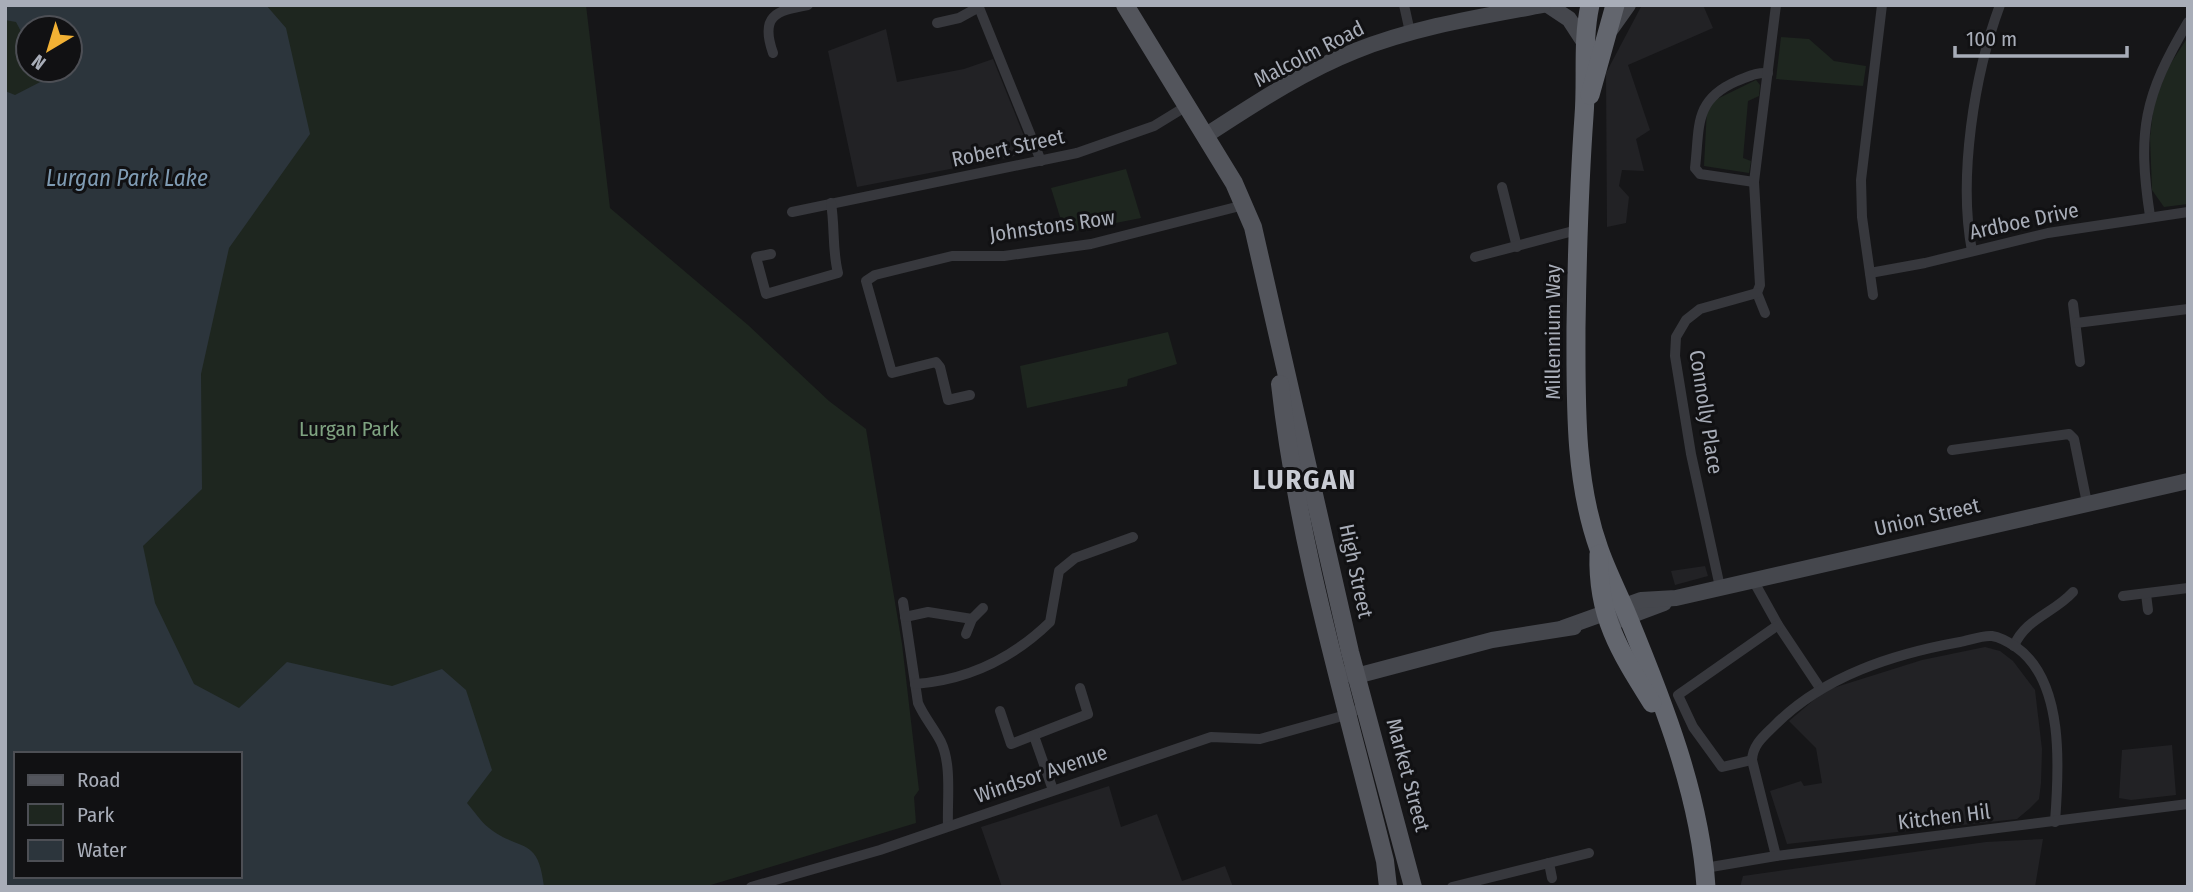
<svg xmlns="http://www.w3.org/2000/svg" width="2193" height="892" font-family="'Fira Sans Condensed',sans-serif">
  <rect width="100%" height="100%" fill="#161618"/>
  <g fill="#222225">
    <path d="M 1642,5 L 1703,5 L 1713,28 L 1628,65 L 1650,130 L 1636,139 L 1644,171 L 1622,170 L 1619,186 L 1629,197 L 1626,223 L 1607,227 L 1606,73 Z"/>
    <path d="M 886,29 L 897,82 L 964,69 L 993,59 L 1026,141 L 1021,153 L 1012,157 L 857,187 L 828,51 Z"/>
    <path d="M 1705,566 L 1708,576 L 1675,585 L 1671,571 Z"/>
    <path d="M 1985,647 L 2000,651 L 2013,661 L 2035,690 L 2042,749 L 2041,783 L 2039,799 L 2029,809 L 2017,819 L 1787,844 L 1770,791 L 1801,781 L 1804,786 L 1822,783 L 1816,748 L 1789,721 L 1822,693 L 1833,688 L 1922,660 Z"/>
    <path d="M 2172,745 L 2176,795 L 2131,800 L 2119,798 L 2122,750 Z"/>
    <path d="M 1109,786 L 1121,827 L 1157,814 L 1182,881 L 1225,866 L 1233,887 L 1002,887 L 981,827 Z"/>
    <path d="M 2043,839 L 2035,887 L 1740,887 L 1743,876 L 1986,842 Z"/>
  </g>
  <g fill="#1e261f" fill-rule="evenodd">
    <path d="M 5,5 L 586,5 L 610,208 L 748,325 L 829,401 L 866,429 L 902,644 L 919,790 L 914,797 L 916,823 L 704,887 L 5,887 ZM 28,28 L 70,28 L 70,70 L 28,70 ZM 16,754 L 240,754 L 240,876 L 16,876 Z"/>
    <path d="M 1781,37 L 1809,39 L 1834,61 L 1866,66 L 1863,86 L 1776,79 Z"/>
    <path d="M 2188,37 L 2188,204 L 2164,207 L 2152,190 L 2150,137 L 2154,103 L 2169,66 Z"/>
    <path d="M 1756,80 L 1760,85 L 1759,96 L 1748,101 L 1743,158 L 1751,161 L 1749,173 L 1704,166 L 1707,109 L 1717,99 Z"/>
    <path d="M 1126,169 L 1141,218 L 1065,233 L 1051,188 Z"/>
    <path d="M 1168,332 L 1177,364 L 1128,379 L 1127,386 L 1027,408 L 1020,366 Z"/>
  </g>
  <path fill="#2c353c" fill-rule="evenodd" d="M 5,5 L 266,5 L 286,28 L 310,134 L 229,248 L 201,374 L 202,489 L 143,546 L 155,603 L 194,684 L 239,708 L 287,662 L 392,686 L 442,669 L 466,690 L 492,770 L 467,803 C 474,811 481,822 489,828 C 521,853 538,835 544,887 L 5,887 L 5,91 L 15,95 L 48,78 L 49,70 L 70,70 L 70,28 L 28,28 L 26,41 L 16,22 L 5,20 ZM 16,754 L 240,754 L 240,876 L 16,876 Z"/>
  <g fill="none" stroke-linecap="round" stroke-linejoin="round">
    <g stroke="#37383d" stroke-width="10">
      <path d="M 978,5 L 1041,161"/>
      <path d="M 1404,5 L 1410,32"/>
      <path d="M 937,23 L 959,18 L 979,7"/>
      <path d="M 773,53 C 760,16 775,11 808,5"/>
      <path d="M 1754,182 L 1700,174 L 1695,168 C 1700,127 1693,100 1737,81 C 1748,77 1756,72 1768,73"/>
      <path d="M 1502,187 L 1517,247"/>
      <path d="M 792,212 L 1077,153 L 1154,126 L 1185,107"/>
      <path d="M 2150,216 C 2137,131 2144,96 2188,22"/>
      <path d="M 1972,251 C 1958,178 1974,75 2000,5"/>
      <path d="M 771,254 L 756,257 L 766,294 L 838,273 C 832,249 835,227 831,203"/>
      <path d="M 1475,257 L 1577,230"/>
      <path d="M 1870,273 L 1925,263 L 2048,233 L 2188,212"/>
      <path d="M 1873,295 L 1862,217 L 1861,180 L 1882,5"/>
      <path d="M 2073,304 L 2080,362"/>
      <path d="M 1765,313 L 1757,293 L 1760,285 L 1754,182 L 1776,5"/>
      <path d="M 2076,323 L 2188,309"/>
      <path d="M 970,395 L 948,400 L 940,367 L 936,362 L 892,373 L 866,281 L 875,275 L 952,256 L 1004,256 L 1091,244 L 1244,205"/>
      <path d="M 1952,450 L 2069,434 L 2074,439 L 2087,503"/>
      <path d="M 1753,580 L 1778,625 L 1820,688"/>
      <path d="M 1720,587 L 1691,454 L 1675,356 L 1676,337 L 1686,320 L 1700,309 L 1757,293"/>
      <path d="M 2146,594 L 2148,610"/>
      <path d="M 2123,596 L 2188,588"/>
      <path d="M 903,602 L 918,703 C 924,717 934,728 941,742 C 952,765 947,800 948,826"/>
      <path d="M 905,617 L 928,612 L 972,619"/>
      <path d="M 966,634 L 972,619 L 983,608"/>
      <path d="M 2014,646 C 2025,619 2054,613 2073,592"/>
      <path d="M 915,684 C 968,680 1012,659 1050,622 L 1059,571 L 1075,558 L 1133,537"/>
      <path d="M 1000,711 L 1011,744 L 1088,714 L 1080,688"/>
      <path d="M 1034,736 L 1053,790"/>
      <path d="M 1752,760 L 1722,767 L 1693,727 L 1678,695 L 1778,625"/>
      <path d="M 1776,856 L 1752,760 C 1753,744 1764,736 1775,725 C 1824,676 1893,654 1960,642 C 1970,640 1983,635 1992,636 C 1999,637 2010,643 2016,647 C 2065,681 2059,770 2055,822"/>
      <path d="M 1549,863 L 1552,878"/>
      <path d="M 1705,868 L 1776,856 L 2188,804"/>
      <path d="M 751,887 L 880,850 L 1211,737 L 1260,739 L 1346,715 L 1365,706"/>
      <path d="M 1452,887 L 1589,853"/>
    </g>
    <g stroke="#45474d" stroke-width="16">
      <path d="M 1548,5 L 1569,19 L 1584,42"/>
      <path d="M 1611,29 L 1628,5"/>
      <path d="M 1205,136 C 1253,105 1302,72 1355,51 C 1415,27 1479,17 1543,5"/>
      <path d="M 1616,621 L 1664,603"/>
      <path d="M 1563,628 L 1641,600 L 1676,598 L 2188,481"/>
      <path d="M 1346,674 L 1360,675 L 1492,640 L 1574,627"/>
    </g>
    <g stroke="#53555c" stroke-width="18">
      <path d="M 1125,5 L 1234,183 L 1253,227 L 1350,652 L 1413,887"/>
      <path d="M 1280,384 C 1298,546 1346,703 1385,861 L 1388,887"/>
    </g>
    <g stroke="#63666e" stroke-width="19">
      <path d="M 1590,5 C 1582,42 1587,79 1584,116 C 1579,187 1577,257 1576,328 C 1576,402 1574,479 1599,549 C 1607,572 1619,595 1628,617 C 1663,702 1700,795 1706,887"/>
      <path d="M 1590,95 L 1615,5"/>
      <path d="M 1599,554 C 1597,616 1620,652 1652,703"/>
    </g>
  </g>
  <g text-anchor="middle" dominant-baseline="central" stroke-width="6" stroke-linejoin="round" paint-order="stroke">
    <g font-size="21" fill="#a8adb8" stroke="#111113">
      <text transform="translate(1309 54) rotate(-27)">Malcolm Road</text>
      <text transform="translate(1008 148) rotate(-12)">Robert Street</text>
      <text transform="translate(2024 221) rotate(-12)">Ardboe Drive</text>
      <text transform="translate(1052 226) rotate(-8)">Johnstons Row</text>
      <text transform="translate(1553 332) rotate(-90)">Millennium Way</text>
      <text transform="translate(1706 412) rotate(81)">Connolly Place</text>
      <text transform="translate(1927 517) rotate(-13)">Union Street</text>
      <text transform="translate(1356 571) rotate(78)">High Street</text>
      <text transform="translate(1041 774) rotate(-19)">Windsor Avenue</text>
      <text transform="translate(1408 775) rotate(75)">Market Street</text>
      <text transform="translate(1944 817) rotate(-7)">Kitchen Hil</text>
    </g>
    <g font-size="21" fill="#7fa381" stroke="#111113">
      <text x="349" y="429">Lurgan Park</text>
    </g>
    <g font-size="23" font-style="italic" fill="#7f9bb3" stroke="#111113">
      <text x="127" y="178">Lurgan Park Lake</text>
    </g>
    <g font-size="28" font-weight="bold" letter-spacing="2" fill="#c9ccd4" stroke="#111113">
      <text x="1305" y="479">LURGAN</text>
    </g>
  </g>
  <rect width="2193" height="892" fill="none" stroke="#a8adb8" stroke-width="14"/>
  <rect x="14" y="752" width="228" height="126" fill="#111113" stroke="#4d4f55" stroke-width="2"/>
  <rect x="28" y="775" width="35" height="10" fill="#53555c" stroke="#4d4f55" stroke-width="2"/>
  <text x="77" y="787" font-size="21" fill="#a8adb8">Road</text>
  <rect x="28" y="804" width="35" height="21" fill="#1e261f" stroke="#4d4f55" stroke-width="2"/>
  <text x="77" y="822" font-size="21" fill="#a8adb8">Park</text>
  <rect x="28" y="840" width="35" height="21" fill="#2c353c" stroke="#4d4f55" stroke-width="2"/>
  <text x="77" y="857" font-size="21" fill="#a8adb8">Water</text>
  <g transform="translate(49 49) rotate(218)"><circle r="33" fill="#111113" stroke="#4d4f55" stroke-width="2"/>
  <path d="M0-5L12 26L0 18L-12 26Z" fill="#f2b134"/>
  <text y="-10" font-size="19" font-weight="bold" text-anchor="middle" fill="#a8adb8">N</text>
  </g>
  <path d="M1955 46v10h172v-10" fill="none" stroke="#a8adb8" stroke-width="3.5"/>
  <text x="1966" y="46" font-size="21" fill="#a8adb8" stroke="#111113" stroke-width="5" paint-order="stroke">100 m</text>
</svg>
